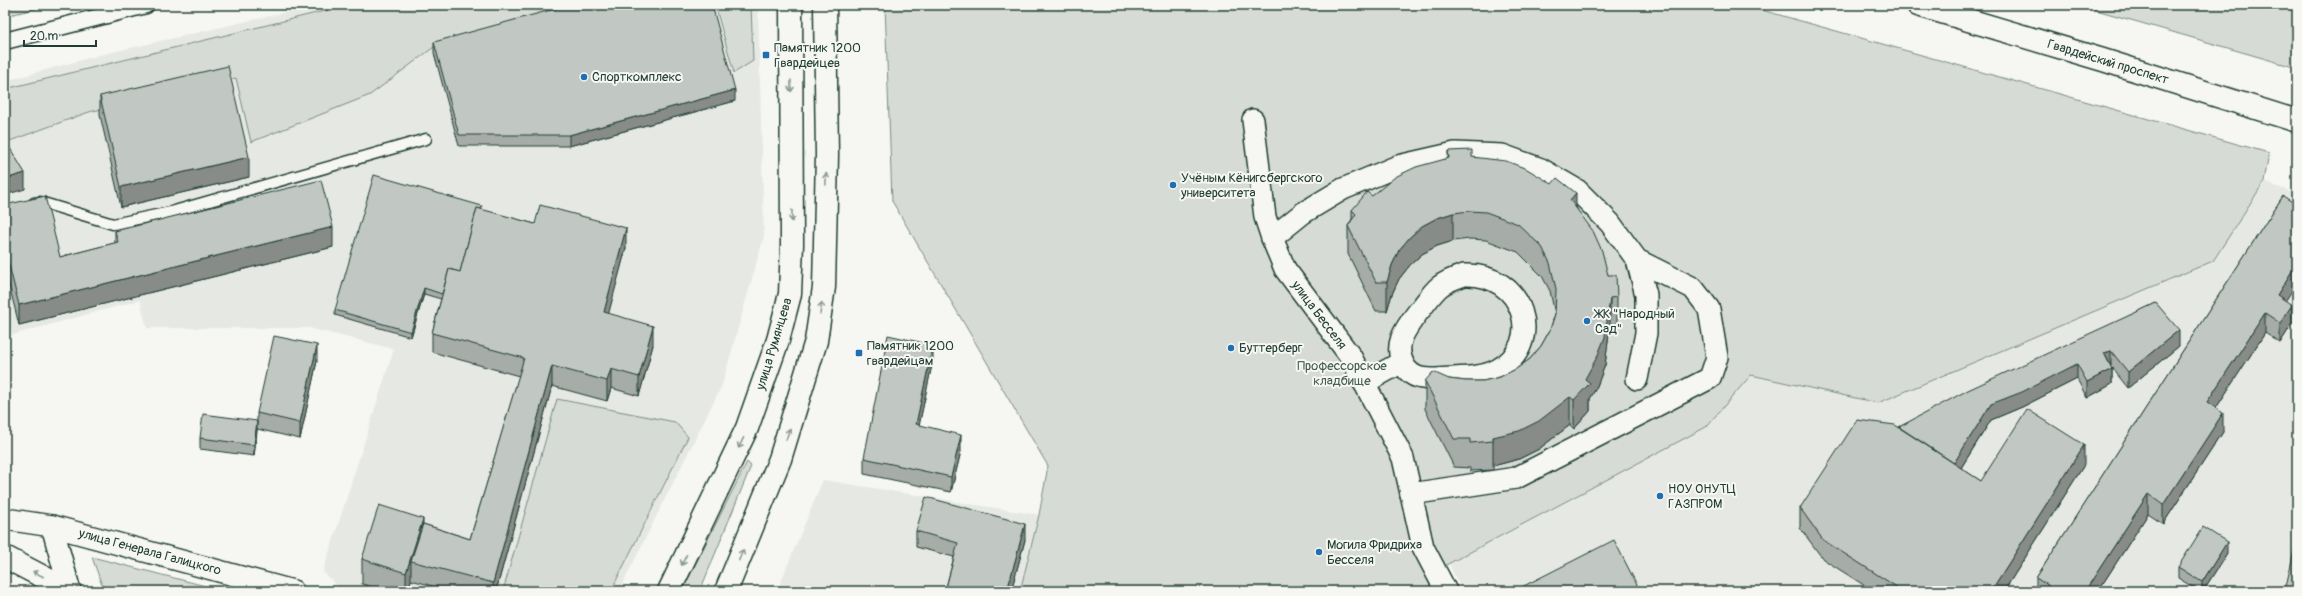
<svg xmlns="http://www.w3.org/2000/svg" width="2302" height="596" font-family="Pangolin,sans-serif">
  <rect width="100%" height="100%" fill="#f6f6f2"/>
  <filter id="ink" filterUnits="userSpaceOnUse"><feTurbulence type="fractalNoise" baseFrequency=".025" numOctaves="2"/><feDisplacementMap in="SourceGraphic" scale="8" xChannelSelector="R" yChannelSelector="G"/><feConvolveMatrix kernelMatrix="1 2 1 2 8 2 1 2 1" color-interpolation-filters="sRGB"/></filter>
  <g filter="url(#ink)">
    <g fill="#e6e8e4">
      <path d="M 318,5 L 758,5 L 764,236 L 722,385 L 619,591 L 343,591 L 323,572 L 394,349 L 309,328 L 147,328 L 140,300 L 12,335 L 5,311 L 5,81 L 100,55 Z"/>
      <path d="M 2264,182 L 2297,194 L 2297,591 L 1462,591 L 1449,564 L 1706,427 L 1751,375 L 1878,403 L 2213,261 Z"/>
      <path d="M 823,480 L 1039,515 L 1020,591 L 1011,591 L 958,559 L 949,591 L 777,591 Z"/>
    </g>
    <g fill="#d6dbd6" stroke="#7a8c85">
      <path d="M 5,5 L 52,5 L 5,16 Z"/>
      <path d="M 349,5 L 586,5 L 438,44 L 370,95 L 251,142 L 236,78 L 89,112 L 7,142 L 5,139 L 5,89 Z"/>
      <path d="M 715,5 L 751,5 L 753,61 L 734,73 Z"/>
      <path d="M 885,5 L 1744,5 L 2269,153 L 2264,182 L 2213,261 L 1878,403 L 1751,375 L 1706,427 L 1429,574 L 1437,591 L 1020,591 L 1039,515 L 1048,466 L 892,201 Z"/>
      <path d="M 2079,5 L 2297,5 L 2297,68 Z"/>
      <path d="M 557,399 L 675,422 L 688,437 L 611,591 L 503,591 Z"/>
      <path d="M 747,462 L 751,466 L 700,591 L 682,591 Z"/>
      <path d="M 92,557 L 225,591 L 104,591 Z"/>
    </g>
    <g fill="none" stroke-linecap="round" stroke-linejoin="round">
      <defs>
        <path id="service" d="M 34,203 L 40,202 L 113,224 L 171,212 L 426,139"/>
        <path id="pedestrian" d="M 5,41 L 146,5"/>
        <g id="minor">
          <path d="M 1253,120 L 1265,217 L 1272,238 L 1285,269 L 1351,357 L 1403,458 L 1423,547 L 1446,591"/>
          <path d="M 1272,238 L 1303,213 L 1343,189 L 1398,166 L 1455,153 L 1502,155 L 1541,169 L 1577,190 L 1610,223 L 1637,260 L 1693,288 L 1709,309 L 1717,357 L 1710,378 L 1516,478 L 1411,494"/>
          <path d="M 1464,275 C 1524,272 1546,344 1497,370 C 1481,379 1456,377 1437,379 C 1424,379 1413,379 1405,367 C 1392,346 1405,329 1418,312 C 1425,304 1431,294 1439,287 C 1446,281 1455,278 1464,275 Z"/>
          <path d="M 1637,379 L 1646,333 L 1646,295 L 1637,260"/>
          <path d="M 1364,383 L 1402,362"/>
          <path d="M 5,519 L 52,526 L 293,591"/>
          <path d="M 52,526 L 70,591"/>
        </g>
        <path id="secondary" d="M 1918,5 L 2103,60 L 2297,121"/>
        <g id="primary">
          <path d="M 5,557 L 70,591"/>
          <path d="M 669,591 L 747,428 L 778,340 L 790,294 L 792,244 L 791,5"/>
          <path d="M 726,591 L 780,459 L 816,341 L 824,287 L 827,155 L 825,5"/>
        </g>
      </defs>
      <use href="#service" stroke="#1f3d34" stroke-width="13"/>
      <use href="#pedestrian" stroke="#1f3d34" stroke-width="19"/>
      <use href="#minor" stroke="#1f3d34" stroke-width="24"/>
      <use href="#secondary" stroke="#1f3d34" stroke-width="25"/>
      <use href="#primary" stroke="#1f3d34" stroke-width="25"/>
      <use href="#service" stroke="#f6f6f2" stroke-width="10"/>
      <use href="#pedestrian" stroke="#f6f6f2" stroke-width="16"/>
      <use href="#minor" stroke="#f6f6f2" stroke-width="21"/>
      <use href="#secondary" stroke="#f6f6f2" stroke-width="22"/>
      <use href="#primary" stroke="#f6f6f2" stroke-width="22"/>
    </g>
    <g fill="#a6aca8" stroke="#1f3d34">
      <path d="M 434,42 L 735,101 L 569,146 L 459,146 L 434,53 Z"/>
      <path d="M 100,96 L 249,177 L 121,207 L 100,115 Z"/>
      <path d="M 1448,151 L 1472,157 L 1576,207 L 1608,275 L 1617,297 L 1617,326 L 1610,326 L 1605,365 L 1597,386 L 1590,399 L 1590,411 L 1574,429 L 1570,425 L 1539,449 L 1519,459 L 1493,466 L 1493,470 L 1470,471 L 1470,468 L 1454,467 L 1425,409 L 1425,381 L 1449,379 L 1466,381 L 1483,381 L 1500,377 L 1516,369 L 1530,359 L 1541,346 L 1550,330 L 1555,314 L 1550,291 L 1542,276 L 1518,252 L 1486,240 L 1470,239 L 1453,241 L 1437,246 L 1422,254 L 1410,265 L 1399,279 L 1392,294 L 1387,311 L 1376,311 L 1348,254 L 1348,226 L 1352,219 L 1352,210 L 1372,196 L 1448,158 Z"/>
      <path d="M 2283,196 L 2285,300 L 2292,324 L 2280,343 L 2265,333 L 2216,408 L 2223,432 L 2163,524 L 2148,514 L 2098,591 L 2036,591 L 2036,578 Z"/>
      <path d="M 5,205 L 60,257 L 115,243 L 115,231 L 333,247 L 19,325 L 5,269 Z"/>
      <path d="M 482,210 L 626,248 L 608,313 L 653,345 L 639,396 L 611,388 L 607,401 L 552,386 L 496,591 L 451,591 L 411,580 L 408,591 L 386,591 L 362,584 L 362,559 L 423,524 L 470,539 L 519,376 L 432,352 L 432,333 L 441,299 L 424,294 L 411,337 L 335,315 L 335,310 Z"/>
      <path d="M 2156,303 L 2179,346 L 2128,388 L 2112,368 L 2112,384 L 2087,398 L 2077,379 L 2022,407 L 1991,420 L 1961,468 L 1981,481 L 2084,465 L 2004,591 L 1873,591 L 1823,559 L 1800,528 L 1800,508 L 1899,427 Z"/>
      <path d="M 933,360 L 919,425 L 961,451 L 951,492 L 864,474 L 864,458 Z"/>
      <path d="M 317,361 L 300,439 L 257,429 L 254,456 L 200,449 L 200,438 L 257,421 L 257,413 Z"/>
      <path d="M 916,531 L 1025,540 L 1011,591 L 945,591 L 954,557 L 916,547 Z"/>
      <path d="M 2227,553 L 2203,591 L 2199,591 L 2178,578 L 2178,567 Z"/>
    </g>
    <g fill="#878c88" stroke="#1f3d34">
      <path d="M 735,90 L 735,101 L 569,146 L 569,135 Z"/>
      <path d="M 249,157 L 249,177 L 121,207 L 121,187 Z"/>
      <path d="M 25,173 L 25,189 L 5,195 L 5,179 Z"/>
      <path d="M 1576,193 L 1576,222 L 1570,200 Z"/>
      <path d="M 1453,213 L 1453,241 L 1437,246 L 1422,254 L 1410,265 L 1399,279 L 1392,294 L 1387,311 L 1387,282 L 1392,265 L 1399,250 L 1410,237 L 1422,226 L 1437,218 Z"/>
      <path d="M 333,227 L 333,247 L 19,325 L 19,305 Z"/>
      <path d="M 626,228 L 626,248 L 604,331 L 604,312 Z"/>
      <path d="M 2297,263 L 2297,283 L 2277,314 L 2277,295 Z"/>
      <path d="M 424,288 L 424,294 L 411,337 L 411,332 Z"/>
      <path d="M 1610,298 L 1610,326 L 1605,365 L 1597,386 L 1590,399 L 1590,411 L 1574,429 L 1574,400 Z"/>
      <path d="M 2292,305 L 2292,324 L 2280,343 L 2280,323 Z"/>
      <path d="M 2265,313 L 2265,333 L 2207,422 L 2207,402 Z"/>
      <path d="M 653,326 L 653,345 L 639,396 L 639,377 Z"/>
      <path d="M 2179,330 L 2179,346 L 2128,388 L 2128,372 Z"/>
      <path d="M 317,345 L 317,361 L 300,439 L 300,423 Z"/>
      <path d="M 933,345 L 933,360 L 916,440 L 916,424 Z"/>
      <path d="M 2111,351 L 2111,366 L 2104,353 Z"/>
      <path d="M 2077,364 L 2077,379 L 2022,407 L 1991,420 L 1952,482 L 1952,466 L 1991,404 Z"/>
      <path d="M 552,366 L 552,386 L 496,591 L 493,591 L 493,583 Z"/>
      <path d="M 611,369 L 611,388 L 607,401 L 607,381 Z"/>
      <path d="M 2112,369 L 2112,384 L 2087,398 L 2087,382 Z"/>
      <path d="M 1570,397 L 1570,425 L 1539,449 L 1519,459 L 1493,466 L 1493,437 Z"/>
      <path d="M 2223,413 L 2223,432 L 2163,524 L 2163,505 Z"/>
      <path d="M 257,421 L 257,432 L 254,456 L 254,445 Z"/>
      <path d="M 961,435 L 961,451 L 951,492 L 951,477 Z"/>
      <path d="M 2084,445 L 2084,465 L 2004,591 L 1991,591 Z"/>
      <path d="M 2148,494 L 2148,514 L 2098,591 L 2085,591 Z"/>
      <path d="M 423,519 L 423,544 L 411,561 L 411,580 L 408,591 L 406,591 L 406,573 Z"/>
      <path d="M 1025,524 L 1025,540 L 1011,591 L 1007,591 Z"/>
      <path d="M 2227,542 L 2227,553 L 2203,591 L 2202,591 L 2202,582 Z"/>
    </g>
    <g fill="#c1c8c3" stroke="#1f3d34">
      <path d="M 569,5 L 712,5 L 735,90 L 569,135 L 459,135 L 434,42 Z"/>
      <path d="M 228,66 L 249,157 L 121,187 L 100,96 Z"/>
      <path d="M 5,140 L 25,173 L 5,179 Z"/>
      <path d="M 1472,150 L 1472,157 L 1506,161 L 1527,169 L 1552,184 L 1557,178 L 1576,193 L 1570,200 L 1593,231 L 1602,251 L 1608,275 L 1616,275 L 1617,297 L 1610,298 L 1605,337 L 1597,357 L 1585,379 L 1590,383 L 1574,400 L 1570,397 L 1539,421 L 1519,431 L 1493,437 L 1493,441 L 1470,443 L 1470,439 L 1454,439 L 1425,381 L 1433,372 L 1449,379 L 1466,381 L 1483,381 L 1500,377 L 1516,369 L 1530,359 L 1541,346 L 1550,330 L 1555,314 L 1556,289 L 1550,263 L 1542,247 L 1518,224 L 1486,212 L 1470,211 L 1453,213 L 1437,218 L 1422,226 L 1410,237 L 1399,250 L 1392,265 L 1387,282 L 1376,282 L 1348,226 L 1356,214 L 1352,210 L 1367,192 L 1372,196 L 1395,177 L 1416,167 L 1449,158 L 1448,151 Z"/>
      <path d="M 374,175 L 482,206 L 481,209 L 477,208 L 460,272 L 449,269 L 442,294 L 424,288 L 411,332 L 335,310 Z"/>
      <path d="M 321,180 L 333,227 L 19,305 L 5,249 L 5,205 L 45,196 L 60,257 L 118,242 L 115,231 Z"/>
      <path d="M 2283,196 L 2297,205 L 2297,263 L 2277,295 L 2292,305 L 2280,323 L 2265,313 L 2207,402 L 2223,413 L 2163,505 L 2148,494 L 2085,591 L 2056,591 L 2036,578 Z"/>
      <path d="M 540,205 L 626,228 L 604,312 L 653,326 L 639,377 L 611,369 L 607,381 L 552,366 L 493,583 L 411,561 L 423,524 L 470,539 L 524,358 L 432,333 L 449,269 L 460,272 L 477,208 L 535,224 Z"/>
      <path d="M 2156,303 L 2179,330 L 2128,372 L 2111,351 L 2104,353 L 2112,369 L 2087,382 L 2077,364 L 2022,392 L 1991,404 L 1954,463 L 1899,427 L 1968,390 Z"/>
      <path d="M 888,335 L 933,345 L 916,424 L 961,435 L 951,477 L 864,458 Z"/>
      <path d="M 274,336 L 317,345 L 300,423 L 257,413 Z"/>
      <path d="M 2027,409 L 2084,445 L 1991,591 L 1903,591 L 1823,540 L 1800,508 L 1857,420 L 1895,425 L 1981,481 Z"/>
      <path d="M 203,414 L 257,421 L 254,445 L 200,438 Z"/>
      <path d="M 926,497 L 1025,524 L 1007,591 L 945,591 L 958,543 L 916,531 Z"/>
      <path d="M 379,505 L 423,519 L 406,573 L 362,559 Z"/>
      <path d="M 2203,527 L 2227,542 L 2202,582 L 2178,567 Z"/>
      <path d="M 2297,537 L 2297,591 L 2285,591 Z"/>
      <path d="M 1614,540 L 1640,591 L 1514,591 Z"/>
    </g>
    <defs><path id="oneway-shaft" d="M-6 0H5M1.5-3L5.5 0L1.5 3" fill="none" stroke-width="1.6" stroke-linecap="round" stroke-linejoin="round"/></defs>
    <g stroke="#8a9a93">
      <use href="#oneway-shaft" transform="translate(791 86) rotate(90)"/>
      <use href="#oneway-shaft" transform="translate(826 179) rotate(-89)"/>
      <use href="#oneway-shaft" transform="translate(792 216) rotate(90)"/>
      <use href="#oneway-shaft" transform="translate(821 308) rotate(-81)"/>
      <use href="#oneway-shaft" transform="translate(788 434) rotate(-72)"/>
      <use href="#oneway-shaft" transform="translate(741 443) rotate(116)"/>
      <use href="#oneway-shaft" transform="translate(741 555) rotate(-68)"/>
      <use href="#oneway-shaft" transform="translate(684 560) rotate(116)"/>
      <use href="#oneway-shaft" transform="translate(38 574) rotate(-153)"/>
    </g>
  </g>
  <g fill="#1f6fb2" stroke="#f6f6f2" stroke-width="1.5">
    <rect x="762" y="51" width="8" height="8" rx="2"/>
    <circle cx="584" cy="77" r="4"/>
    <circle cx="1173" cy="185" r="4"/>
    <circle cx="1587" cy="321" r="4"/>
    <circle cx="1231" cy="348" r="4"/>
    <rect x="855" y="349" width="8" height="8" rx="2"/>
    <circle cx="1660" cy="496" r="4"/>
    <circle cx="1319" cy="552" r="4"/>
  </g>
  <g text-anchor="middle" dominant-baseline="central" stroke-width="4" stroke-linejoin="round" paint-order="stroke">
    <g font-size="13" fill="#1f3d34" stroke="#f6f6f2" text-anchor="start">
      <text x="774" y="48">Памятник 1200<tspan x="774" dy="15">Гвардейцев</tspan></text>
      <text x="592" y="77">Спорткомплекс</text>
      <text x="1181" y="178">Учёным Кёнигсбергского<tspan x="1181" dy="15">университета</tspan></text>
      <text x="1595" y="314">ЖК "Народный<tspan x="1595" dy="15">Сад"</tspan></text>
      <text x="867" y="346">Памятник 1200<tspan x="867" dy="15">гвардейцам</tspan></text>
      <text x="1239" y="348">Буттерберг</text>
      <text x="1668" y="489">НОУ ОНУТЦ<tspan x="1668" dy="15">ГАЗПРОМ</tspan></text>
      <text x="1327" y="545">Могила Фридриха<tspan x="1327" dy="15">Бесселя</tspan></text>
    </g>
    <g font-size="13" fill="#1f3d34" stroke="#f6f6f2">
      <text transform="translate(2108 62) rotate(17)">Гвардейский проспект</text>
      <text transform="translate(1319 315) rotate(53)">улица Бесселя</text>
      <text transform="translate(774 344) rotate(-73)">улица Румянцева</text>
      <text transform="translate(150 552) rotate(15)">улица Генерала Галицкого</text>
    </g>
    <g font-size="13" fill="#445d54" stroke="#f6f6f2">
      <text x="1342" y="366">Профессорское<tspan x="1342" dy="15">кладбище</tspan></text>
    </g>
  </g>
  <rect width="2302" height="596" fill="none" stroke="#f6f6f2" stroke-width="20"/>
  <rect x="10" y="10" width="2282" height="576" fill="none" stroke="#1f3d34" stroke-width="1.5" filter="url(#ink)"/>
  <path d="M24 40v6h72v-6" fill="none" stroke="#1f3d34" stroke-width="2"/>
  <text x="30" y="40" font-size="12" fill="#1f3d34" stroke="#f6f6f2" stroke-width="3" paint-order="stroke">20 m</text>
</svg>
